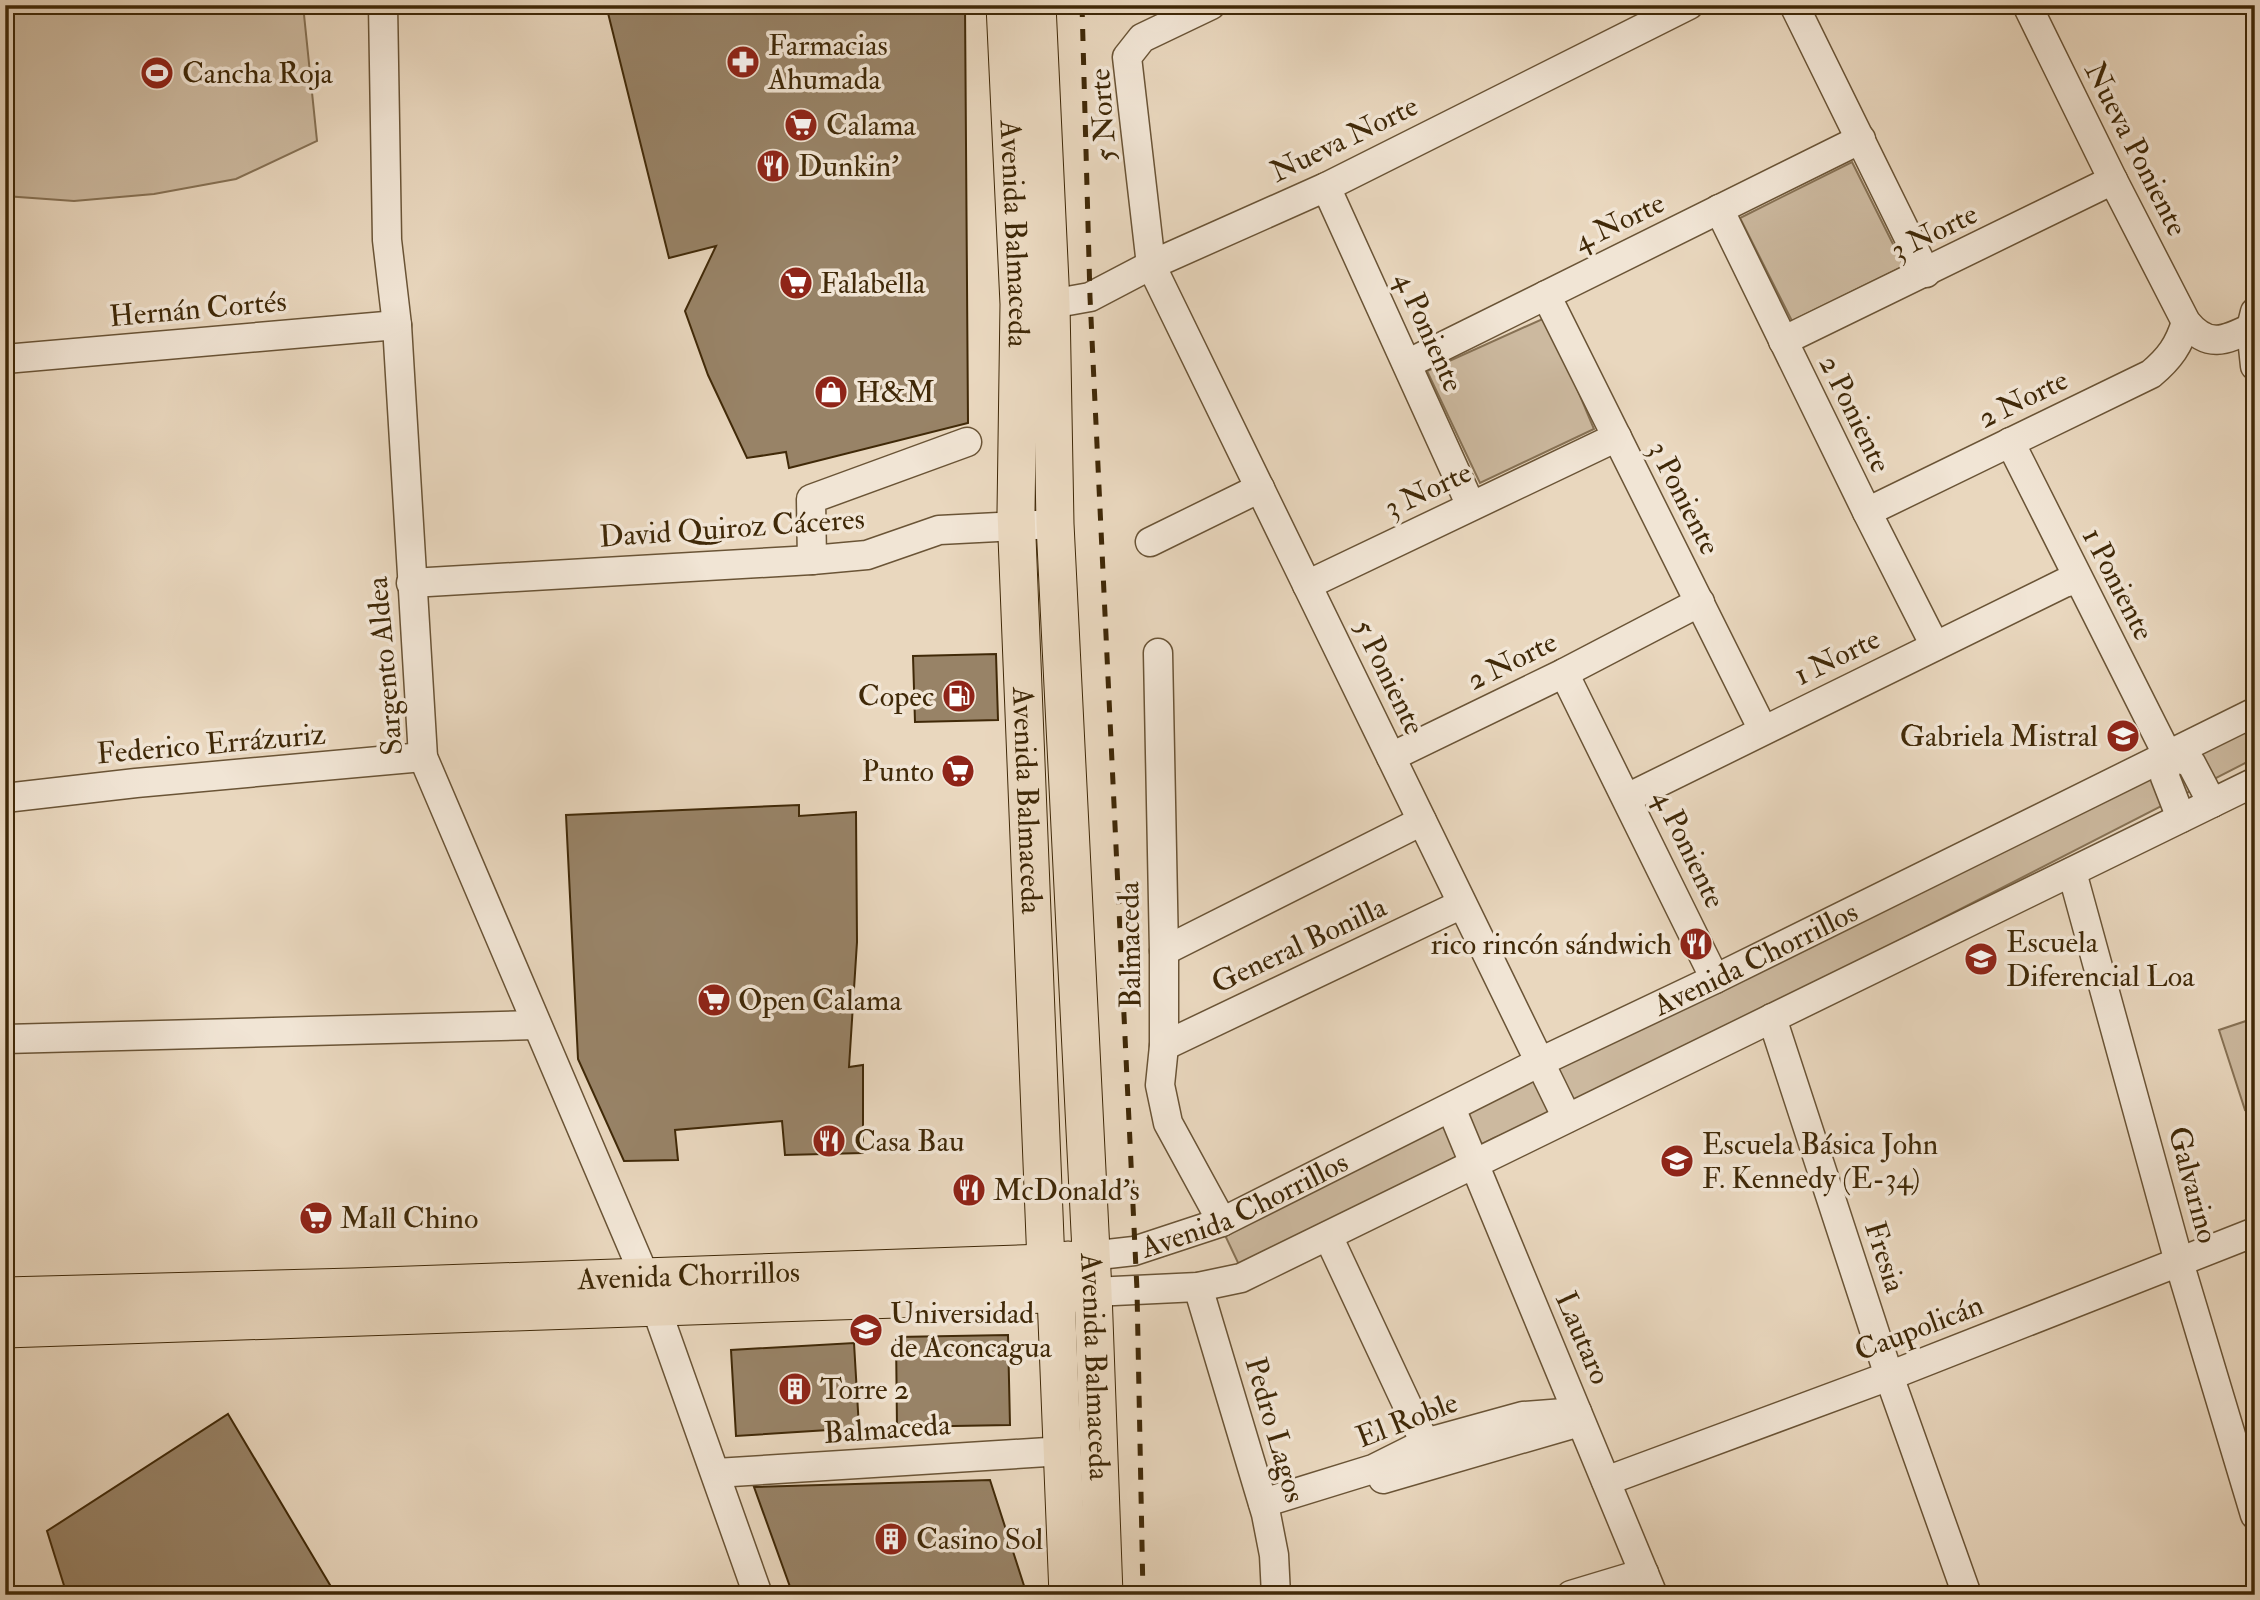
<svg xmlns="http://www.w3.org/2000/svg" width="2260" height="1600" font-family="'IM FELL Double Pica',serif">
  <rect width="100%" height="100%" fill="#e9d7be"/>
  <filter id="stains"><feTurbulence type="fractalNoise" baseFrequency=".00286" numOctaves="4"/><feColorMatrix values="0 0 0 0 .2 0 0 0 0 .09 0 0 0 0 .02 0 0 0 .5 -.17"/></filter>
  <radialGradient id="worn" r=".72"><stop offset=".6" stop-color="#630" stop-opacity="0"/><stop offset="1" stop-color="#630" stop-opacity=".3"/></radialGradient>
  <g fill="#ccb99f" stroke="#867154" stroke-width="2">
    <path d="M 5,5 L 303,5 L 317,141 L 236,179 L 154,194 L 74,201 L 5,196 Z"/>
    <path d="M 1852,162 L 1904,266 L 1792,321 L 1740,218 Z"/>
    <path d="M 1547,317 L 1594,429 L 1480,483 L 1427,371 Z"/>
    <path d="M 2255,725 L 2255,758 L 1861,960 L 1534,1122 L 1494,1138 L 1240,1267 L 1223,1231 Z"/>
    <path d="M 2255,1018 L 2255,1107 L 2245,1110 L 2219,1030 Z"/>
  </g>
  <g fill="#988367" stroke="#402908" stroke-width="2">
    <path d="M 606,5 L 965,5 L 968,423 L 789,468 L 786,452 L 747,458 L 708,375 L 685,311 L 716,246 L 669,258 Z"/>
    <path d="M 996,654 L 998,720 L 915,722 L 913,656 Z"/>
    <path d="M 799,805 L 799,816 L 856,812 L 857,942 L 849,1067 L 863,1065 L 863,1153 L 785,1155 L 782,1121 L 675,1130 L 678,1160 L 624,1161 L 578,1059 L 566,815 Z"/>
    <path d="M 1008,1335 L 1010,1425 L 897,1427 L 896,1337 Z"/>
    <path d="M 854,1343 L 859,1428 L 736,1436 L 731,1350 Z"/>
    <path d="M 228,1414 L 336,1595 L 67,1595 L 47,1531 Z"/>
    <path d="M 990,1480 L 1027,1595 L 793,1595 L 754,1487 Z"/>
  </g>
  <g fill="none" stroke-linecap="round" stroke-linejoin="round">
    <defs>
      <g id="minor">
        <path d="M 383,5 L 387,240 L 397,325 L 423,757 L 645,1277 L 758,1595"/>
        <path d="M 1211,5 L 1142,38 L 1127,57 L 1151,265 L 1567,1118"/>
        <path d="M 1794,5 L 1926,273"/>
        <path d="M 2027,5 L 2113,180 L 2186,322 C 2209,350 2226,340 2255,326"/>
        <path d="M 1326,187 L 1471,506"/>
        <path d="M 1719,209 L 1867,512 L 1935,646"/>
        <path d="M 1546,295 L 1763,730"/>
        <path d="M 1033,304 L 1051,304 L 1090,297 L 1151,265 L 1326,187 L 1689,5"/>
        <path d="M 2255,312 L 2251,328 L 2255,366"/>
        <path d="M 1783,341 L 2113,180"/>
        <path d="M 5,359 L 397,325"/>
        <path d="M 1407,364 L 1861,139"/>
        <path d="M 2010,442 L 2167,754 L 2165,777 L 2181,818"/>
        <path d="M 1867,512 L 2151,374 C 2170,358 2179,345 2186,322"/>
        <path d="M 1150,542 L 1260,488"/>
        <path d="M 812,560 L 811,499 L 967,442"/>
        <path d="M 411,583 L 812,560 L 867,555 L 939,530 L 1055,524"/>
        <path d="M 1307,585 L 1617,437"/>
        <path d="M 1158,653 L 1164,951 L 1164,1046 L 1160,1085 L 1168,1123 L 1222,1222"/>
        <path d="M 1564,673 L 1715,979"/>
        <path d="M 2167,754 L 2191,763 L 2212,803"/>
        <path d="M 1391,757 L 1564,673 L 1700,602"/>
        <path d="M 5,798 L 136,783 L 423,757"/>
        <path d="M 1627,798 L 2064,583 L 2078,579"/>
        <path d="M 2072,872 L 2179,1262 L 2255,1515"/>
        <path d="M 1164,951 L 1422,821"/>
        <path d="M 1772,1018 L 1889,1376 L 1967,1595"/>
        <path d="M 5,1039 L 536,1025"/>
        <path d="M 1164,1046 L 1462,904"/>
        <path d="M 1451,1108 L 1653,1595"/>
        <path d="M 1328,1236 L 1432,1458"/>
        <path id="s1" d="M 1090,1256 L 1134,1251 L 1222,1222 L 1540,1062 L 1715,979 L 2255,712"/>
        <path d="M 1198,1287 L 1266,1514 L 1274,1555 L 1276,1595"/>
        <path d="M 1093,1292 L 1198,1287 L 1241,1278 L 2255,782"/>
        <path d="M 716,1473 L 1063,1451"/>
        <path d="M 1383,1479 L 1569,1425"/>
        <path d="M 1606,1481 L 1889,1376 L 2255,1232"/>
        <path d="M 1263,1503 L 1373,1469 L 1425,1443 L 1523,1416 L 1577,1412"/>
        <path d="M 1571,1595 L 1644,1573"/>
      </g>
      <g id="major">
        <path id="s2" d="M 1005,5 L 1019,304 L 1016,512 L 1046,1263 L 1056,1295 L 1068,1595"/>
        <path id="s3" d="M 1037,5 L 1051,304 L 1055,524 L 1093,1292 L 1104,1595"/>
        <path id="s4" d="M 5,1296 L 354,1287 L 1046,1263 L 1068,1260"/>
        <path d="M 5,1329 L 1078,1293"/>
      </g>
    </defs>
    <use href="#minor" stroke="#6a5436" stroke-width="31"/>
    <use href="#major" stroke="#402908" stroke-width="39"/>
    <use href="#minor" stroke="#f1e5d5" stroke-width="28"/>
    <use href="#major" stroke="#e9d7be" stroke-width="37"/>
    <path stroke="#402908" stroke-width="5" stroke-dasharray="12 12" stroke-linecap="butt" d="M 1082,5 L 1090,297 L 1137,1290 L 1143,1595"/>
  </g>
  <defs>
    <symbol id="pharmacy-disc" viewBox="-11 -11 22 22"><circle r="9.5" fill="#8f2418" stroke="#f1e5d5"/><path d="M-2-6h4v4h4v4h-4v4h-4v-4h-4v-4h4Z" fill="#fff"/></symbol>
    <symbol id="stadium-disc" viewBox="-11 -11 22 22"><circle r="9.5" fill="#8f2418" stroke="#f1e5d5"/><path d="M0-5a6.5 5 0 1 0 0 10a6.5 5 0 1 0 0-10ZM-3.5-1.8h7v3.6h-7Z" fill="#fff"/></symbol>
    <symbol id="supermarket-disc" viewBox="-11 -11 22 22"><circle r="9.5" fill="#8f2418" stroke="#f1e5d5"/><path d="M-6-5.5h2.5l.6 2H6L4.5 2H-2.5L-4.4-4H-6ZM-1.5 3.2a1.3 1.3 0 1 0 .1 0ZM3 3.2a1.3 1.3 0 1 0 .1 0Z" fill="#fff"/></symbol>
    <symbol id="restaurant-disc" viewBox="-11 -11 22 22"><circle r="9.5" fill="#8f2418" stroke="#f1e5d5"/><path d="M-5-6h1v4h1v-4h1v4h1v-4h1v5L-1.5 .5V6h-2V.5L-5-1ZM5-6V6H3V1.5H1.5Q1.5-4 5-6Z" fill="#fff"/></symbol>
    <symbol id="shop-disc" viewBox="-11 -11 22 22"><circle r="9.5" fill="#8f2418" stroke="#f1e5d5"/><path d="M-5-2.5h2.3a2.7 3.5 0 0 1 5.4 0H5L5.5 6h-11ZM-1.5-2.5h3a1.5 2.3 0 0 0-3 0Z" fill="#fff"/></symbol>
    <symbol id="fuel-disc" viewBox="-11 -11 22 22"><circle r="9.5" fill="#8f2418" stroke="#f1e5d5"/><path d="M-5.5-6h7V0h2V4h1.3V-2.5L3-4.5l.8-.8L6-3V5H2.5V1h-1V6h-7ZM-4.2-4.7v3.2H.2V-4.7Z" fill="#fff"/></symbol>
    <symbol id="school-disc" viewBox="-11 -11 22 22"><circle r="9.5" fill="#8f2418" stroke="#f1e5d5"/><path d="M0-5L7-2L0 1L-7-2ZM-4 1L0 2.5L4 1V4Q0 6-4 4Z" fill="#fff"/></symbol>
    <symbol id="university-disc" viewBox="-11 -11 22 22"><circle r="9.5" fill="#8f2418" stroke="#f1e5d5"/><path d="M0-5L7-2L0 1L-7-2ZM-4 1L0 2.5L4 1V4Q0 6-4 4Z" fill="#fff"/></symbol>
    <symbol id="building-disc" viewBox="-11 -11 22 22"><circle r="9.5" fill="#8f2418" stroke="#f1e5d5"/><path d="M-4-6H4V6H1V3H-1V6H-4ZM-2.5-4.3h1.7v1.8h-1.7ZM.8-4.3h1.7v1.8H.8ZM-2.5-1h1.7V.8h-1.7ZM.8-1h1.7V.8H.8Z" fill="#fff"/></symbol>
  </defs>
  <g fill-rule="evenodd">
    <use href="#pharmacy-disc" x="724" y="43" width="38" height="38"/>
    <use href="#stadium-disc" x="138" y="54" width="38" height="38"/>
    <use href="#supermarket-disc" x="782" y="106" width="38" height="38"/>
    <use href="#restaurant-disc" x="754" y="147" width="38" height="38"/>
    <use href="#supermarket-disc" x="777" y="264" width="38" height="38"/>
    <use href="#shop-disc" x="812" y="373" width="38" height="38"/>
    <use href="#fuel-disc" x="940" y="677" width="38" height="38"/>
    <use href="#school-disc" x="2104" y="717" width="38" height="38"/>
    <use href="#supermarket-disc" x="939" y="752" width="38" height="38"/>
    <use href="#restaurant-disc" x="1677" y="925" width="38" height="38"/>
    <use href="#school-disc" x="1962" y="940" width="38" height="38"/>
    <use href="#supermarket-disc" x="695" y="981" width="38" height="38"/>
    <use href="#restaurant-disc" x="810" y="1122" width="38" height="38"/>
    <use href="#school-disc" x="1658" y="1142" width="38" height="38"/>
    <use href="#restaurant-disc" x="950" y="1171" width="38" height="38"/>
    <use href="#supermarket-disc" x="297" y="1199" width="38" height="38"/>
    <use href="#university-disc" x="847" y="1311" width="38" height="38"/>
    <use href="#building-disc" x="776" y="1370" width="38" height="38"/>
    <use href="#building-disc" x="872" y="1520" width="38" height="38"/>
  </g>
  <g text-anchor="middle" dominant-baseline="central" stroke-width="7" stroke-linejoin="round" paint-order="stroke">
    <g font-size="30" fill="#402908" stroke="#f1e5d5" text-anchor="start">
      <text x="768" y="45">Farmacias<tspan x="768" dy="34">Ahumada</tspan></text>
      <text x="182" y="73">Cancha Roja</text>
      <text x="826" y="125">Calama</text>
      <text x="798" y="166">Dunkin'</text>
      <text x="820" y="283">Falabella</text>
      <text x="856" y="392">H&amp;M</text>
      <text x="934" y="696" text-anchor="end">Copec</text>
      <text x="2098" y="736" text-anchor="end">Gabriela Mistral</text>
      <text x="934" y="771" text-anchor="end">Punto</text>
      <text x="2006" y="942">Escuela<tspan x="2006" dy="34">Diferencial Loa</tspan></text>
      <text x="1672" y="944" text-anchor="end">rico rincón sándwich</text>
      <text x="738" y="1000">Open Calama</text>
      <text x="854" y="1141">Casa Bau</text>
      <text x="1702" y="1144">Escuela Básica John<tspan x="1702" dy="34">F. Kennedy (E-34)</tspan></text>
      <text x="993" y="1190">McDonald's</text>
      <text x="340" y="1218">Mall Chino</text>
      <text x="890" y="1313">Universidad<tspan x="890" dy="34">de Aconcagua</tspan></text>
      <text x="820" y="1389">Torre 2</text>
      <text x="916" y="1539">Casino Sol</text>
    </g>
    <g font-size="30" fill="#402908" stroke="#f1e5d5">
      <text transform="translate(1103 115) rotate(-94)">5 Norte</text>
      <text transform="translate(1344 139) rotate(-26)">Nueva Norte</text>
      <text transform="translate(2136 149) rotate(63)">Nueva Poniente</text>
      <text transform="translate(1619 222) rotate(-26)">4 Norte</text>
      <text transform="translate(1934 232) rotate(-26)">3 Norte</text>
      <text stroke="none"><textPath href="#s2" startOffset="229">Avenida Balmaceda</textPath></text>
      <text transform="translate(198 309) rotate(-5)">Hernán Cortés</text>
      <text transform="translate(1429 332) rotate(66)">4 Poniente</text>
      <text transform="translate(2023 399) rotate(-26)">2 Norte</text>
      <text transform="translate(1855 414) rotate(64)">2 Poniente</text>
      <text transform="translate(1428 490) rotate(-25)">3 Norte</text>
      <text transform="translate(1684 498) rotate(63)">3 Poniente</text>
      <text transform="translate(732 528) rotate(-4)">David Quiroz Cáceres</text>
      <text transform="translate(2118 584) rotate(63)">1 Poniente</text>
      <text transform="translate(1837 657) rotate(-26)">1 Norte</text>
      <text transform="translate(1512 661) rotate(-26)">2 Norte</text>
      <text transform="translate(385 666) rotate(-95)">Sargento Aldea</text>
      <text transform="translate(1389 677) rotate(64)">5 Poniente</text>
      <text transform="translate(211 744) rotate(-5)">Federico Errázuriz</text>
      <text stroke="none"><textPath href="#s2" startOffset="796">Avenida Balmaceda</textPath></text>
      <text transform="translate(1689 849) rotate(64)">4 Poniente</text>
      <text transform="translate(1130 945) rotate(-91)">Balmaceda</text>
      <text transform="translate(1299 945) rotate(-25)">General Bonilla</text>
      <text stroke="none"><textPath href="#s1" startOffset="732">Avenida Chorrillos</textPath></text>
      <text transform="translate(2193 1185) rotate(75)">Galvarino</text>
      <text stroke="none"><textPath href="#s1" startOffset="164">Avenida Chorrillos</textPath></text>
      <text transform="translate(1885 1257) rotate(72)">Fresia</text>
      <text stroke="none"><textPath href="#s4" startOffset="684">Avenida Chorrillos</textPath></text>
      <text transform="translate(1919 1328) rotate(-21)">Caupolicán</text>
      <text transform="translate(1583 1338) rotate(67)">Lautaro</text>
      <text stroke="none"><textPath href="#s3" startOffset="1363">Avenida Balmaceda</textPath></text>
      <text transform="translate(1407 1420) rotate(-21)">El Roble</text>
      <text transform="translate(887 1429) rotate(-4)">Balmaceda</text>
      <text transform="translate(1275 1430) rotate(74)">Pedro Lagos</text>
    </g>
  </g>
  <rect width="2260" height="1600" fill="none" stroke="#e9d7be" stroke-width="28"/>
  <rect x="7" y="7" width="2246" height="1586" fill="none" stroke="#402908" stroke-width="3.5"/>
  <rect x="14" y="14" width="2232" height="1572" fill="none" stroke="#402908" stroke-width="2"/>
  <rect width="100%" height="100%" filter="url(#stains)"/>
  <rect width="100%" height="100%" fill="url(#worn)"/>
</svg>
